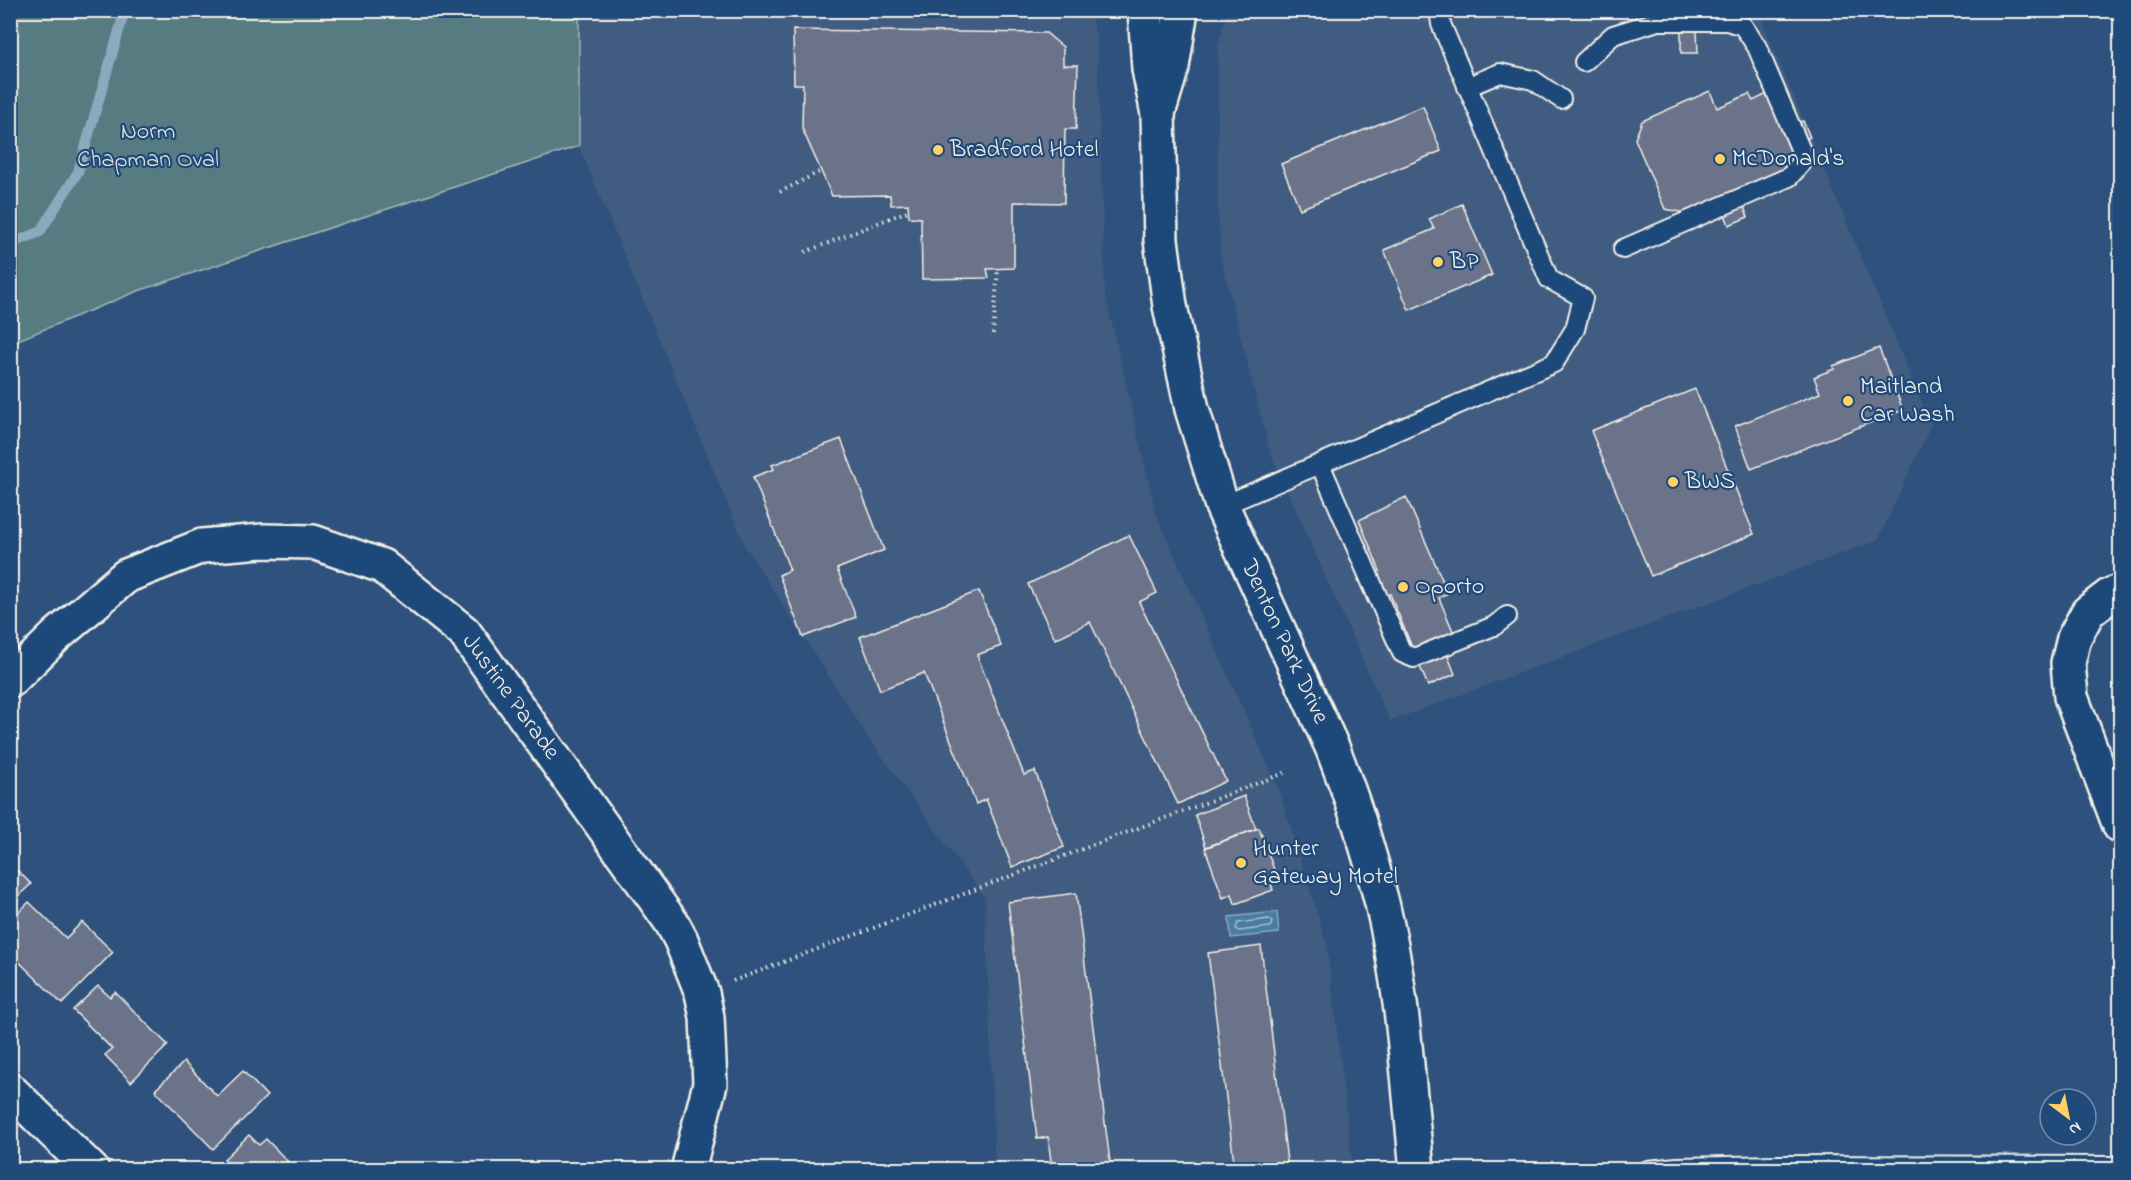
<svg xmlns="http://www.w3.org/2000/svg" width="2131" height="1180" font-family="'Indie Flower',sans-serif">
  <rect width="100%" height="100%" fill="#2e527d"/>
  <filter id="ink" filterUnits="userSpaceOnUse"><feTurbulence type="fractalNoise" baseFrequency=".0167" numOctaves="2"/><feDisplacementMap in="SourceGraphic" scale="12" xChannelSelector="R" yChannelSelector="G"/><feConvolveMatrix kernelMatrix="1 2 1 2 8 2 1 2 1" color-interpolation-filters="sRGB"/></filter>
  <g filter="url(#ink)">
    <g fill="#405c81">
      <path d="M 579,11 L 1090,11 L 1097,42 L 1105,294 L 1156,514 L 1279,790 L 1327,945 L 1353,1169 L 995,1169 L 985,898 L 868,737 L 745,546 L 579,146 Z"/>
      <path d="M 1227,11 L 1758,11 L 1931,425 L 1878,540 L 1390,721 L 1270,452 L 1221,259 L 1218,209 L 1218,47 Z"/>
    </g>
    <path fill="#567c82" stroke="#a5b6b5" stroke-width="1.5" d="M 11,10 L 579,11 L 579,146 L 138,291 L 11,343 Z"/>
    <path fill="#467ba3" stroke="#8caabf" stroke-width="1.5" d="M 1277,912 L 1279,933 L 1231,938 L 1229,917 Z"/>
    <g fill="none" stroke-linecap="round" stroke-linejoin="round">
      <path stroke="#aec2cc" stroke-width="1.5" d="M 1269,919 L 1272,922 L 1270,927 L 1239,931 L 1236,929 L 1238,923 Z"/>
      <path stroke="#8caabf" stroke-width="10" d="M 10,244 L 40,232 L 78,172 L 125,10"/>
    </g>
    <g fill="#6a738a" stroke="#f4f1e8" stroke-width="1.5">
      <path d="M 1681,10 L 1696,10 L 1698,53 L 1681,53 Z"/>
      <path d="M 793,30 L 1046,33 L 1063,47 L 1063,65 L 1078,65 L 1076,129 L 1065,129 L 1064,203 L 1014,202 L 1014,268 L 987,269 L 989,278 L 922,279 L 921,218 L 909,217 L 908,204 L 891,205 L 890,195 L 832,196 L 802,128 L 803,84 L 794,84 Z"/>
      <path d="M 1710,91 L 1717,108 L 1749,94 L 1753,101 L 1769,93 L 1784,129 L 1803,121 L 1810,137 L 1790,146 L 1801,171 L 1740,197 L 1748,217 L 1729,225 L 1721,204 L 1696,215 L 1665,209 L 1635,139 L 1642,121 Z"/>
      <path d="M 1423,106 L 1441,151 L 1300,209 L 1281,164 Z"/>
      <path d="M 1462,204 L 1492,275 L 1409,310 L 1384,250 L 1434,229 L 1429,219 Z"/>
      <path d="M 1879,348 L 1903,410 L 1751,469 L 1735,426 L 1820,393 L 1814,377 L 1834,369 L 1833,366 Z"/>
      <path d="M 1695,389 L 1754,534 L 1651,576 L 1591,431 Z"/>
      <path d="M 841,439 L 884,550 L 837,569 L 856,617 L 803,637 L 779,575 L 790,570 L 753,477 L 774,469 L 772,465 Z"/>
      <path d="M 1406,497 L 1448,593 L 1439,598 L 1459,645 L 1446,651 L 1455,674 L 1428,686 L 1390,594 L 1368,603 L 1358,580 L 1380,571 L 1359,520 Z"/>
      <path d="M 1129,535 L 1157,593 L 1139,602 L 1226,781 L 1178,804 L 1090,622 L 1055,639 L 1028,584 Z"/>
      <path d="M 979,591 L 1001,646 L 977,655 L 1024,775 L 1035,771 L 1064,847 L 1012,867 L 986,799 L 976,804 L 924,673 L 880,690 L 860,637 Z"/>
      <path d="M 1244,796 L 1256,829 L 1206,847 L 1195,815 Z"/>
      <path d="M 1259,828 L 1277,878 L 1270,880 L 1273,890 L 1235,904 L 1232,894 L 1223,898 L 1205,848 Z"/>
      <path d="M 10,863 L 31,884 L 10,904 Z"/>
      <path d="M 1076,893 L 1111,1170 L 1052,1170 L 1048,1137 L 1037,1139 L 1008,902 Z"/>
      <path d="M 29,902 L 66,938 L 82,922 L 113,952 L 62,1004 L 10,953 L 10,921 Z"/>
      <path d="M 1261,946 L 1288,1170 L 1235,1170 L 1208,953 Z"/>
      <path d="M 98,986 L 110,997 L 115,992 L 168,1045 L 131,1082 L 105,1055 L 112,1049 L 73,1010 Z"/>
      <path d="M 184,1062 L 217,1096 L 243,1071 L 267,1096 L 213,1149 L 155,1090 Z"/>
      <path d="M 249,1135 L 259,1145 L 266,1139 L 296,1170 L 235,1170 L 224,1159 Z"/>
    </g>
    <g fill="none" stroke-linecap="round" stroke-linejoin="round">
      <defs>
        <g id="lane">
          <path d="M 1584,62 L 1613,35 L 1658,21 L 1727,21 L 1743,26 L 1757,47 L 1802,153 L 1800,165 L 1789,177 L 1623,249"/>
          <path d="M 1467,87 L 1500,73 L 1533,80 L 1561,99"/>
          <path d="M 1320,464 L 1402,653 L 1414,658 L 1494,626 L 1507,616"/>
          <path d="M 1222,506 L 1554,363 L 1575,329 L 1583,298 L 1549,279 L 1441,24 L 1439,10"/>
          <path d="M 1648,1170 L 1677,1167 L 1778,1165 L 2120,1166"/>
        </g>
        <g id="street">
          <path d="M 2120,591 L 2109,596 L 2088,612 L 2074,638 L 2068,663 L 2071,697 L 2120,826"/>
          <path d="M 10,681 L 56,636 L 126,576 L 202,546 L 263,541 L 313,542 L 382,566 L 464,632 L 672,923 L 681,940 L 702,993 L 707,1017 L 710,1084 L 688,1170"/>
        </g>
        <g id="secondary">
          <path d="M 1145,10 L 1149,69 L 1158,114 L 1161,240 L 1170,306 L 1192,409 L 1222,506 L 1332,747 C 1352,797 1369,850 1382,903 C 1403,990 1408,1081 1417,1170"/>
          <path d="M 1159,110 L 1172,67 L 1181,10"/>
          <path d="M 10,1090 L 92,1170"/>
        </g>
      </defs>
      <use href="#lane" stroke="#f4f1e8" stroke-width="22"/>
      <use href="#street" stroke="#f4f1e8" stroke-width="38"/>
      <use href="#secondary" stroke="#f4f1e8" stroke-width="38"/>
      <g stroke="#f4f1e8" stroke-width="4" stroke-dasharray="1.5 4.5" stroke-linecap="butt">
        <path d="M 780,192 L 821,171"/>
        <path d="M 805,252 L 908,211"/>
        <path d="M 993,334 L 998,268"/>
        <path d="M 733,981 L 1287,772"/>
      </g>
      <use href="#lane" stroke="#1f4a7a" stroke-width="18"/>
      <use href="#street" stroke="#1f4a7a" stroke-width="33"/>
      <use href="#secondary" stroke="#1f4a7a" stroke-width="33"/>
    </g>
  </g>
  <g fill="#ffd166" stroke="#1f4a7a" stroke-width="2">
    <circle cx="938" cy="150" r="6"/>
    <circle cx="1720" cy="159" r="6"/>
    <circle cx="1438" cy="262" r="6"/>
    <circle cx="1848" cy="401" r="6"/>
    <circle cx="1673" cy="482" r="6"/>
    <circle cx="1403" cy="587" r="6"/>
    <circle cx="1241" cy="863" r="6"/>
  </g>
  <g text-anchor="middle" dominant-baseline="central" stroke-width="4.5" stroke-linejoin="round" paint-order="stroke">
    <g font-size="24" fill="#dcdfd9" stroke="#1f4a7a">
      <text x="148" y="132">Norm<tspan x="148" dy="28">Chapman Oval</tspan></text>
    </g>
    <g font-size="24" fill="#f4f1e8" stroke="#1f4a7a" text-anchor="start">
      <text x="950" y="150">Bradford Hotel</text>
      <text x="1732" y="159">McDonald's</text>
      <text x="1450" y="262">BP</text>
      <text x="1860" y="387">Maitland<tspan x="1860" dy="28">Car Wash</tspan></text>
      <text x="1685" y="482">BWS</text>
      <text x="1415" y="587">Oporto</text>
      <text x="1253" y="849">Hunter<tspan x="1253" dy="28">Gateway Motel</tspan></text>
    </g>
    <g font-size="24" fill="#f4f1e8" stroke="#1f4a7a">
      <text transform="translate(1284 642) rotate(65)">Denton Park Drive</text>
      <text transform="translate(510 697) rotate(54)">Justine Parade</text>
    </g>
  </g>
  <rect width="2131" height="1180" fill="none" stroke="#1f4a7a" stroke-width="36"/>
  <rect x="18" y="18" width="2095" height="1144" fill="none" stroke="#f4f1e8" stroke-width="2" filter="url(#ink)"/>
  <g transform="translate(2068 1117) rotate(148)"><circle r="28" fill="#1f4a7a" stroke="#748da6" stroke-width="1.5"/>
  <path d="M0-4.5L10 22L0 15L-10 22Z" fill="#ffd166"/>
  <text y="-9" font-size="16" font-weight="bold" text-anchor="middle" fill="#f4f1e8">N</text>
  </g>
</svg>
